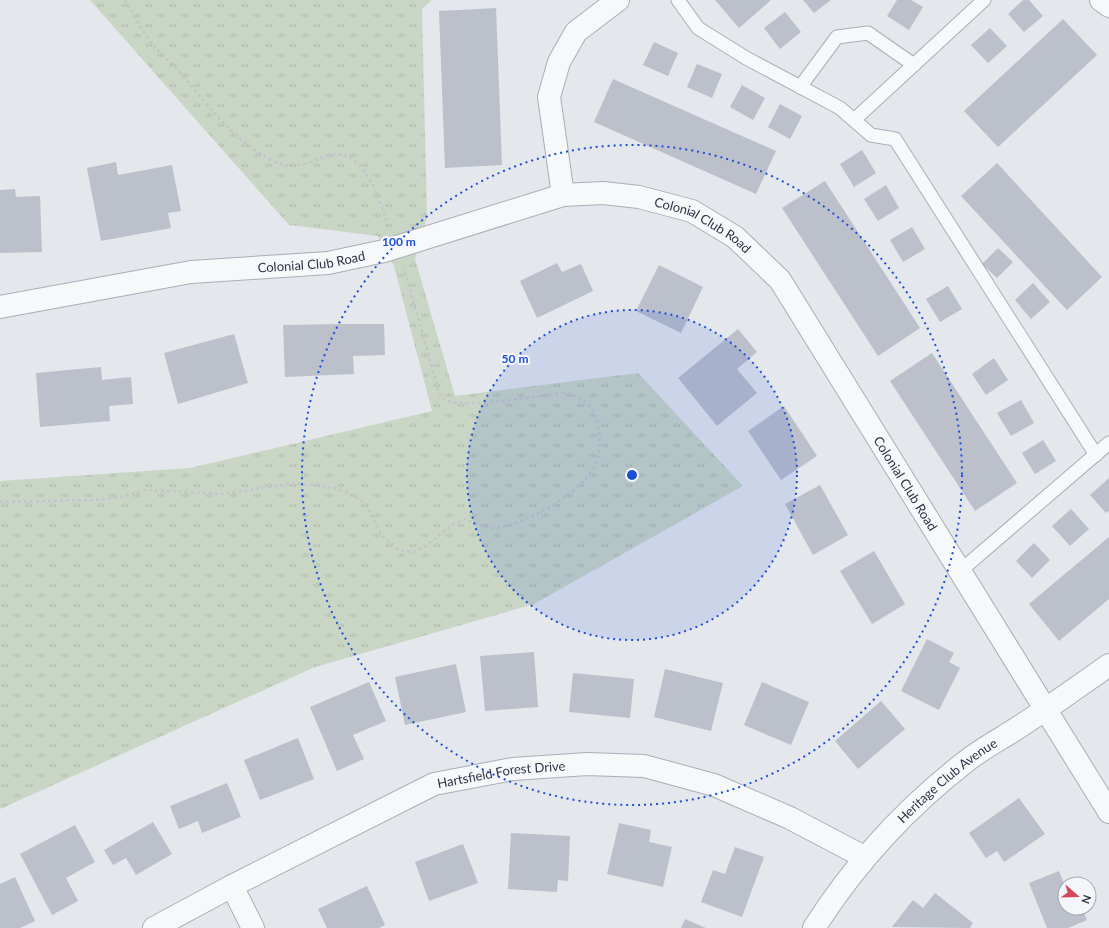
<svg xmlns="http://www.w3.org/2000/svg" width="1109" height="928" font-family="Lato,sans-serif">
  <defs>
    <pattern id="grass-tufts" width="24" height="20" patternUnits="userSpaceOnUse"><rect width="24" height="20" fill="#c9d6c5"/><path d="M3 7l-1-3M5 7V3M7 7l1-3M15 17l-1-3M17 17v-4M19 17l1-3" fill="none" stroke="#adb8ab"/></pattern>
  </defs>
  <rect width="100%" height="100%" fill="#e4e7ec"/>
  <path fill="url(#grass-tufts)" d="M 90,0 L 432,0 L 422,9 L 427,217 L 415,259 L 455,396 L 638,373 L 743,486 L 534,604 L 315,667 L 0,809 L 0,481 L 190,468 L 432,411 L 394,266 L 378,236 L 289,225 Z"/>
  <g fill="#bbc0ca">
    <path d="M 715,0 L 771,0 L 739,28 Z"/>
    <path d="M 803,0 L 831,0 L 814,13 Z"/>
    <path d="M 897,0 L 911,0 L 923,7 L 909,30 L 887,16 Z"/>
    <path d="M 1023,0 L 1029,0 L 1043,16 L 1024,32 L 1008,14 Z"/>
    <path d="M 496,8 L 502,165 L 445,168 L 439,11 Z"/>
    <path d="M 785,12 L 801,32 L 780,49 L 764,28 Z"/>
    <path d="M 1063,19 L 1097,55 L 998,147 L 964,111 Z"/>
    <path d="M 990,28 L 1007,46 L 988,63 L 971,45 Z"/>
    <path d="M 654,42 L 678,53 L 668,76 L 643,65 Z"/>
    <path d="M 697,64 L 722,74 L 712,98 L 687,87 Z"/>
    <path d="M 613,79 L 776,151 L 756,194 L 594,122 Z"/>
    <path d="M 742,85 L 765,98 L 753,120 L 730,107 Z"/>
    <path d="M 780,104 L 802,116 L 790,139 L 768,127 Z"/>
    <path d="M 862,150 L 876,173 L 854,187 L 840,164 Z"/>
    <path d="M 116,162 L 118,175 L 172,165 L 181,211 L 168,213 L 171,228 L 101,241 L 87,168 Z"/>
    <path d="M 997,163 L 1102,277 L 1067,310 L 961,196 Z"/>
    <path d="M 825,181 L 920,328 L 878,356 L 782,208 Z"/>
    <path d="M 886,185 L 899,208 L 878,221 L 864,199 Z"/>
    <path d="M 15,189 L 16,197 L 40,196 L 42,252 L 0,253 L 0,190 Z"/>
    <path d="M 912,227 L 925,249 L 903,262 L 890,240 Z"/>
    <path d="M 998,248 L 1013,262 L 997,278 L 982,264 Z"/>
    <path d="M 557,263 L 562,272 L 581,264 L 593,291 L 537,318 L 520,281 Z"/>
    <path d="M 659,265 L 703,287 L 681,333 L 636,311 Z"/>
    <path d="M 1033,283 L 1050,302 L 1031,319 L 1015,300 Z"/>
    <path d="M 948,286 L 962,309 L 940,322 L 926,299 Z"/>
    <path d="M 346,324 L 384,324 L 385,355 L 353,356 L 354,374 L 285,377 L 283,325 Z"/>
    <path d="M 738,329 L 757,352 L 737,369 L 757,393 L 717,426 L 678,378 Z"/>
    <path d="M 234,334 L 248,383 L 178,404 L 164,353 Z"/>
    <path d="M 932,353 L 1017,483 L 975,511 L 890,381 Z"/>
    <path d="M 994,358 L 1008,380 L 986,395 L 972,374 Z"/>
    <path d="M 101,367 L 102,380 L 131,377 L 133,404 L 109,406 L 110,421 L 40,427 L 36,373 Z"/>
    <path d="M 1021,400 L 1034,423 L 1011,436 L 997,413 Z"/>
    <path d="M 784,406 L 817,456 L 781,480 L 748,431 Z"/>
    <path d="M 1043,440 L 1056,461 L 1035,474 L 1022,453 Z"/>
    <path d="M 1109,478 L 1109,511 L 1106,513 L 1090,495 Z"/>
    <path d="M 820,485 L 848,535 L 813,555 L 785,504 Z"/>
    <path d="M 1071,509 L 1089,529 L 1070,546 L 1052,526 Z"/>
    <path d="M 1109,537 L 1109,599 L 1059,641 L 1029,604 Z"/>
    <path d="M 1034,543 L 1050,560 L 1032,578 L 1016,561 Z"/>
    <path d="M 874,551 L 905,604 L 872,624 L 840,571 Z"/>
    <path d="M 927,639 L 954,653 L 949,662 L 960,668 L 939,710 L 901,691 Z"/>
    <path d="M 534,652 L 538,707 L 485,711 L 480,656 Z"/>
    <path d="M 456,664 L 466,712 L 405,725 L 395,677 Z"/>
    <path d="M 665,669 L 723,683 L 711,731 L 654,717 Z"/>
    <path d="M 573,673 L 634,679 L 630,718 L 569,712 Z"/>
    <path d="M 369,682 L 386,721 L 353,735 L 364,759 L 337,771 L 310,707 Z"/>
    <path d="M 762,682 L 809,702 L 791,745 L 744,725 Z"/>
    <path d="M 881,701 L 905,729 L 858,769 L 835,741 Z"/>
    <path d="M 298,738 L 314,779 L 260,800 L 244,760 Z"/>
    <path d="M 227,783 L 241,817 L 202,833 L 198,821 L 179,829 L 170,806 Z"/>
    <path d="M 1019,798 L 1045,834 L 1004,862 L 997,851 L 986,858 L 969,833 Z"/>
    <path d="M 153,822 L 172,854 L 136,875 L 126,858 L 113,865 L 104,850 Z"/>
    <path d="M 619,823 L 651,830 L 649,842 L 672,847 L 663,887 L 607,874 Z"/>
    <path d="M 75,825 L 95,862 L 66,878 L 78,901 L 52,915 L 20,854 Z"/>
    <path d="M 511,833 L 570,836 L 568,881 L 558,880 L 557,892 L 508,889 Z"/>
    <path d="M 463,844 L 478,883 L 429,901 L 415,862 Z"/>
    <path d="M 735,847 L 764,857 L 742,917 L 701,902 L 713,870 L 725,874 Z"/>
    <path d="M 1059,871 L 1065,886 L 1065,908 L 1082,908 L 1087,920 L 1068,928 L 1047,928 L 1029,883 Z"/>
    <path d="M 15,877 L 35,921 L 20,928 L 0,928 L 0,884 Z"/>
    <path d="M 367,886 L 385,925 L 379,928 L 327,928 L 318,909 Z"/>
    <path d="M 935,893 L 973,923 L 970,928 L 892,927 L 913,900 L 923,908 Z"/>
    <path d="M 685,919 L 706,928 L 681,928 Z"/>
  </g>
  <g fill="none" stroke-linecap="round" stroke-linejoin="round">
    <defs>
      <g id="lane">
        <path d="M 678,0 L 698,28 L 746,58 L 840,108 L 871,135 L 895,139 L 1096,455"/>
        <path d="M 800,87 L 837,37 L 868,33 L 914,65"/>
        <path d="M 854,120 L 984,0"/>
        <path d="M 959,572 L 1109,443"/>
      </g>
      <g id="street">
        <path d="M 1101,0 L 1109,6"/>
        <path d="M 563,195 L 549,97 L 559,62 L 576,32 L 618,0"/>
        <path id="s1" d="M 0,307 L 191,272 L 328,263 L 384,251 L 563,195 L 603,193 L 639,197 L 692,211 L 735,237 L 780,280 L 1109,812"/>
        <path d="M 232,886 L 253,928"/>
        <path id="s2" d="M 154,928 L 232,886 L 434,784 L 513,769 L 587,764 L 644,766 L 714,785 L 790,818 L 864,857"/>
        <path id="s3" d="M 814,928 C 854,865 905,809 964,763 C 981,749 1001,739 1019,727 C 1050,707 1079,686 1109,665"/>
      </g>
    </defs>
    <use href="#lane" stroke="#a9aeb7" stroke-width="15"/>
    <use href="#street" stroke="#a9aeb7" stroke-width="24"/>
    <g stroke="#c2c5cb" stroke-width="2.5" stroke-dasharray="3 3" stroke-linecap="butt">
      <path d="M 125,0 C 135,17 145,36 158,51 C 164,58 172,63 178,70 C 208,105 230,137 271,160 C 312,183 339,122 371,182 C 379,196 383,213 389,228"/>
      <path d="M 0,502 L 101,500 L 125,496 L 147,490 L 223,494 L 296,483 L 335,488 L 351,494 L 362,501 L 369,511 L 383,537 L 399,550 L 413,552 L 423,548 L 454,524 L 465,519 C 474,523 484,528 494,528 C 525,526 586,491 597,461 C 601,449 600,437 598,425 C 593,404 584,397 563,393 C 537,396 470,408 448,401 C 443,400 442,397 439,393 L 404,268"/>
    </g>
    <use href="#lane" stroke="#f7f8fa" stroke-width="13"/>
    <use href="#street" stroke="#f7f8fa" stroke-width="22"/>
  </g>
  <circle cx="632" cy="475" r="165" fill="#1d4ed8" fill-opacity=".12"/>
  <g fill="none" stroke="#1d4ed8" stroke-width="2" stroke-dasharray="2 4">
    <circle cx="632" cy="475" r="165"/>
    <circle cx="632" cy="475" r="330"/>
  </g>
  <g text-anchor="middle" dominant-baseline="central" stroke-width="4" stroke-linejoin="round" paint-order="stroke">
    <g font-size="13" fill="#2b3445" stroke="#f4f6f9">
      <text stroke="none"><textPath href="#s1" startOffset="723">Colonial Club Road</textPath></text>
      <text stroke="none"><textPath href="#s1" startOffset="315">Colonial Club Road</textPath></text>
      <text stroke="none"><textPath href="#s1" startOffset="1059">Colonial Club Road</textPath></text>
      <text stroke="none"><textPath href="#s2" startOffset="383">Hartsfield Forest Drive</textPath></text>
      <text stroke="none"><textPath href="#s3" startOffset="200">Heritage Club Avenue</textPath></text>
    </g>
  </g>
  <circle cx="632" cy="475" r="6" fill="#1d4ed8" stroke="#f4f6f9" stroke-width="2"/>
  <g font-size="12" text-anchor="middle" font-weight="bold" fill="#1d4ed8" stroke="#f4f6f9" stroke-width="4" stroke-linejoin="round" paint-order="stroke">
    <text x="399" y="246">100 m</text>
    <text x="515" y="363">50 m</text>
  </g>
  <g transform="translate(1077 896) rotate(110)"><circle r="19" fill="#f4f6f9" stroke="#a4a8b1"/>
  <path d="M0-3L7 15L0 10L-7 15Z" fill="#d1495b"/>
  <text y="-6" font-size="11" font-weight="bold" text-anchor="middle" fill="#2b3445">N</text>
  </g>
</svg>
